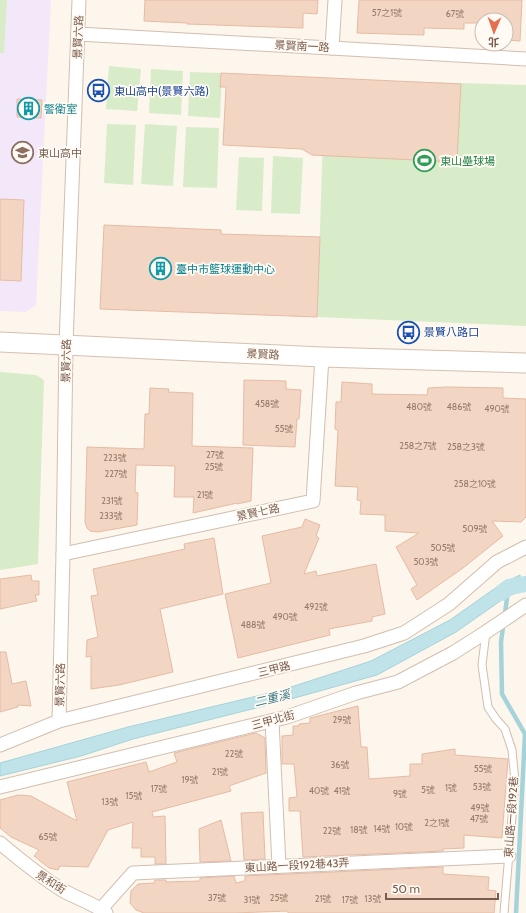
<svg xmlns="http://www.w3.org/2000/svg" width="526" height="913" font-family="Cabin,'Noto Sans TC',sans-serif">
  <rect width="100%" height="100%" fill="#fdf6ec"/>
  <path fill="#f3e8fa" d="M 0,0 L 51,0 L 36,305 L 26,312 L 0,311 Z"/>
  <g fill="#d8ecc9">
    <path d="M 0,0 L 7,0 L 4,53 L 0,53 Z"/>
    <path d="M 109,66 L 141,69 L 137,111 L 106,109 Z"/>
    <path d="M 151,69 L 183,71 L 181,115 L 149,113 Z"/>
    <path d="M 190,72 L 222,73 L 220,118 L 188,116 Z"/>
    <path d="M 325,79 L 526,85 L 526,326 L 317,317 Z"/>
    <path d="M 107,124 L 136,125 L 133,185 L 104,183 Z"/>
    <path d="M 145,124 L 177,126 L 173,186 L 141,184 Z"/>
    <path d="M 186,127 L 219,128 L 217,188 L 183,187 Z"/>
    <path d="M 273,156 L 303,158 L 300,214 L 271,213 Z"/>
    <path d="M 239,157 L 264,158 L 262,211 L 236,210 Z"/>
    <path d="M 0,372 L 36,375 L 44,380 L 38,564 L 0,570 Z"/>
  </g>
  <path fill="#bfe3e8" stroke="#a5d3da" d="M 520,575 L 522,591 L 506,597 L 456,632 L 377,675 L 280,702 L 133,739 L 81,756 L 0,776 L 0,763 L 128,727 L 282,690 L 371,661 L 450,620 L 501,584 Z"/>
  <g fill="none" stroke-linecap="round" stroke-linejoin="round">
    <path stroke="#a5d3da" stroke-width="4.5" d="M 508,591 L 501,642 L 502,694 L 525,734 L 516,913"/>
    <path stroke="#bfe3e8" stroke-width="16" d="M 501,593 L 509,587 L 526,584"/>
  </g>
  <g fill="#f3d5c3" stroke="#e6bba3">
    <path d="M 145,0 L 318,0 L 317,14 L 303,13 L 303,28 L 187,24 L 187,23 L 144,21 Z"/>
    <path d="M 359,0 L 522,0 L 520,41 L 506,40 L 506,20 L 482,20 L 482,23 L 464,23 L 464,29 L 424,28 L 424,35 L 357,33 Z"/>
    <path d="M 221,73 L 461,84 L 457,162 L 312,155 L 302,149 L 223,145 L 226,87 L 220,87 Z"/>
    <path d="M 17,99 L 42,100 L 41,118 L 17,117 Z"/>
    <path d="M 0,199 L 24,200 L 21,281 L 0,280 Z"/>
    <path d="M 104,225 L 221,230 L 221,234 L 320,237 L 317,317 L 100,309 Z"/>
    <path d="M 244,380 L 286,381 L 286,389 L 301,390 L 299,419 L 297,419 L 295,447 L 243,445 Z"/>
    <path d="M 342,382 L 372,384 L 372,394 L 427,395 L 428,388 L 446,387 L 503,388 L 503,398 L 526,399 L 526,517 L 521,522 L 492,521 L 503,536 L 463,568 L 417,600 L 411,589 L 417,585 L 396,547 L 419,533 L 385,531 L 385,515 L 360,514 L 361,501 L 357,500 L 358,487 L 335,486 L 338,430 L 335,429 L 336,402 L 341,402 Z"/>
    <path d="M 150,388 L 169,389 L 168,392 L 193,393 L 192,446 L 253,448 L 251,501 L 237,504 L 237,503 L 193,513 L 194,497 L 174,497 L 175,466 L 136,465 L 135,492 L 138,493 L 137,525 L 98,532 L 90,531 L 87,528 L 85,522 L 87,447 L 144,449 L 145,414 L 149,414 Z"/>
    <path d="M 305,519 L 320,525 L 316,536 L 319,538 L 304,574 L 316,571 L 317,576 L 376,564 L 385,614 L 372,617 L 372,621 L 329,629 L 330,635 L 238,658 L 225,594 L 271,583 L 262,536 L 302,527 Z"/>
    <path d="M 214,538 L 223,594 L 160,609 L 173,672 L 119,685 L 91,689 L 91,656 L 86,657 L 87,640 L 98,637 L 91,596 L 98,595 L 93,569 L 185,549 L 184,544 Z"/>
    <path d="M 31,575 L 32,581 L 39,581 L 39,595 L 35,595 L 37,601 L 0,609 L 0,579 Z"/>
    <path d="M 0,652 L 6,652 L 12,684 L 26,681 L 31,706 L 18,705 L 18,707 L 0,712 Z"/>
    <path d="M 358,706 L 361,747 L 367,747 L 369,779 L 410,776 L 410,764 L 422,764 L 422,754 L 455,749 L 455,755 L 508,759 L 502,838 L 464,835 L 464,848 L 443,849 L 443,851 L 303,857 L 300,811 L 289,811 L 289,798 L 297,797 L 294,764 L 282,764 L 282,736 L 293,735 L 293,726 L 299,726 L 299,724 L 310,723 L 310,718 Z"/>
    <path d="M 256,733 L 265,738 L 266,773 L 229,786 L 231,791 L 152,812 L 153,817 L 165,816 L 166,864 L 155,864 L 155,857 L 141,857 L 141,848 L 132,848 L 133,822 L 108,830 L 88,867 L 60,866 L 58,870 L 49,868 L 34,856 L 39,850 L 11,837 L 0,828 L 0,800 L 18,795 L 31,796 L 77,821 L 67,782 L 146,762 L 149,772 L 177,762 L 174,753 Z"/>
    <path d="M 263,812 L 265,859 L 244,860 L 241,813 Z"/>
    <path d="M 221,820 L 231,861 L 200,862 L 199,829 Z"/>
    <path d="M 443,867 L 443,874 L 489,877 L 488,890 L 496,891 L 494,913 L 288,913 L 288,911 L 234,913 L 144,913 L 136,910 L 130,903 L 131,891 L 138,884 L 154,883 L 155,880 L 166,880 L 166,882 L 200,881 L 200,878 L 234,876 L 236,883 L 245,881 L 245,876 Z"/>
  </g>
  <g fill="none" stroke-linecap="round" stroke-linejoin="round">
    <defs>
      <path id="lane" d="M 486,632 L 482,665 L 488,707 L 496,719 L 505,729 L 512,750 L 515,781 L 504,913"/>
      <g id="street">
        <path d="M 78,34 L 526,59"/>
        <path d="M 332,48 L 335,0"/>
        <path d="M 63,554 L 313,501 L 322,357"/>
        <path d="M 59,721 L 63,554 L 66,344 L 79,0"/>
        <path d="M 272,721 L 279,866"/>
        <path d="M 0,745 L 59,721 L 364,646 L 404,633 L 449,604 L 497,562 L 526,547"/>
        <path d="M 0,787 L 287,717 L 356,693 L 398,682 L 453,653 L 486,632 L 526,605"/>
        <path d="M 0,843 C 20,860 40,876 62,890 C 76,898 93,903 106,913"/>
        <path d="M 101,909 L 133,873 L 509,856"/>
      </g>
      <path id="secondary" d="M 0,342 L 322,357 L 526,363"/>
    </defs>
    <use href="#lane" stroke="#d1beb0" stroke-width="9"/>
    <use href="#street" stroke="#d1beb0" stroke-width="15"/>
    <use href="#secondary" stroke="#d6c0b0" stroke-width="21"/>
    <use href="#lane" stroke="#fff" stroke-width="7"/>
    <use href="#street" stroke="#fff" stroke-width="13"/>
    <use href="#secondary" stroke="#fff" stroke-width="19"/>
  </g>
  <defs>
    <symbol id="bus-ring" viewBox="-11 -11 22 22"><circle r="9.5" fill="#fffaf3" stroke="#1a4fb4" stroke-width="1.5"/><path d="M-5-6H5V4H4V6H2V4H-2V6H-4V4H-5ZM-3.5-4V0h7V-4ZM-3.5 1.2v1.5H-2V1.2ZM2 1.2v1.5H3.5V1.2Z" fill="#1a4fb4"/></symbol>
    <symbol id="building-ring" viewBox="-11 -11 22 22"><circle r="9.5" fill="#fffaf3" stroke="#0f9aa8" stroke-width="1.5"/><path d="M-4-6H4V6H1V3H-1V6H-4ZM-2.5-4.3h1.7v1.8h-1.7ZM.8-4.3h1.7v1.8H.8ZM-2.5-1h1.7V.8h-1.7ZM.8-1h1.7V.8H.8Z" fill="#0f9aa8"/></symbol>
    <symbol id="school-ring" viewBox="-11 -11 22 22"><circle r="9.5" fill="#fffaf3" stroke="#8d6e63" stroke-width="1.5"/><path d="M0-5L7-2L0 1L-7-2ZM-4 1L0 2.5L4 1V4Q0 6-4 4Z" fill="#8d6e63"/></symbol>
    <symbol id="stadium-ring" viewBox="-11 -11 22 22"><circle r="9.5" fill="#fffaf3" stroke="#2e9e5b" stroke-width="1.5"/><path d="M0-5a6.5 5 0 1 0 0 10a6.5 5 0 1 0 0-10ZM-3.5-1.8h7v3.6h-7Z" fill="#2e9e5b"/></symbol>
  </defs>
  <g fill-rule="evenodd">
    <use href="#bus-ring" x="86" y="78" width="25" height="25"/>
    <use href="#building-ring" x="16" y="96" width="25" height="25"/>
    <use href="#school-ring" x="10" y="140" width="25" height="25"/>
    <use href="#stadium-ring" x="412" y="148" width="25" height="25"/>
    <use href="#building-ring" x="148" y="256" width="25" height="25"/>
    <use href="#bus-ring" x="396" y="320" width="25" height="25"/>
  </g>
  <g text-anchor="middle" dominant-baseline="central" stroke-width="3.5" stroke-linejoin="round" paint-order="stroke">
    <g font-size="9" fill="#987a6a">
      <text x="387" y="12">57之1號</text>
      <text x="455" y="13">67號</text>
      <text x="267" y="403">458號</text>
      <text x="419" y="406">480號</text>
      <text x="459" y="406">486號</text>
      <text x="497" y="408">490號</text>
      <text x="284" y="428">55號</text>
      <text x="418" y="445">258之7號</text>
      <text x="466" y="446">258之3號</text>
      <text x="215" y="454">27號</text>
      <text x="115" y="457">223號</text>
      <text x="214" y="466">25號</text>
      <text x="116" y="473">227號</text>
      <text x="475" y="483">258之10號</text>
      <text x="205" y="494">21號</text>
      <text x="112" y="500">231號</text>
      <text x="111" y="515">233號</text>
      <text x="475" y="528">509號</text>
      <text x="443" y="547">505號</text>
      <text x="426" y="561">503號</text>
      <text x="316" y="606">492號</text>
      <text x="285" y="616">490號</text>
      <text x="253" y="624">488號</text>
      <text x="342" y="719">29號</text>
      <text x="234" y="753">22號</text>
      <text x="340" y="764">36號</text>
      <text x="483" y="768">55號</text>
      <text x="220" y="771">21號</text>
      <text x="190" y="779">19號</text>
      <text x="482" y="786">53號</text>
      <text x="451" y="787">1號</text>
      <text x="159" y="788">17號</text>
      <text x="428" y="789">5號</text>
      <text x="319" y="790">40號</text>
      <text x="342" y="790">41號</text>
      <text x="400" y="793">9號</text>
      <text x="134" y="795">15號</text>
      <text x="110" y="801">13號</text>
      <text x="480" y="807">49號</text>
      <text x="479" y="818">47號</text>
      <text x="437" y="822">2之1號</text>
      <text x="404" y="826">10號</text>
      <text x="382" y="828">14號</text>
      <text x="359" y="829">18號</text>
      <text x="332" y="830">22號</text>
      <text x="48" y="836">65號</text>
      <text x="217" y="897">37號</text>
      <text x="279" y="897">25號</text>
      <text x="323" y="898">21號</text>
      <text x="373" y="898">13號</text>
      <text x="252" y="899">31號</text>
      <text x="350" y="899">17號</text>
    </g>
    <g font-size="11" fill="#7a5c4d" stroke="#fffaf3">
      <text transform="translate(78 37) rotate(-88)">景賢六路</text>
      <text transform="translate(302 46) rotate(3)">景賢南一路</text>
      <text transform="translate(263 354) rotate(3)">景賢路</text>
      <text transform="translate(66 361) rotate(-89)">景賢六路</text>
      <text transform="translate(258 512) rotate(-12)">景賢七路</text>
      <text transform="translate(274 669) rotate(-14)">三甲路</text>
      <text transform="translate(60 685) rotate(-89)">景賢六路</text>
      <text transform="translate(273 720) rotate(-15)">三甲北街</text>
      <text transform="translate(511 817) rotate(-86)">東山路一段192巷</text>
      <text transform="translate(297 865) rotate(-3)">東山路一段192巷43弄</text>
      <text transform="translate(51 882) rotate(32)">景和街</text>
    </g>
    <g font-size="11" fill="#164399" stroke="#fffaf3" text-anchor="start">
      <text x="114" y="91">東山高中(景賢六路)</text>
      <text x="424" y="332">景賢八路口</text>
    </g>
    <g font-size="11" fill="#0d838f" stroke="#fffaf3" text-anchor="start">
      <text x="44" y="109">警衛室</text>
      <text x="176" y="269">臺中市籃球運動中心</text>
    </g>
    <g font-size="11" fill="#785e54" stroke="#fffaf3" text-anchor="start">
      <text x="38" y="153">東山高中</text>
    </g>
    <g font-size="11" fill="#27864d" stroke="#fffaf3" text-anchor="start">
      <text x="440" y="161">東山壘球場</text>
    </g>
    <g font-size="12" font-style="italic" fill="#437c86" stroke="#fffaf3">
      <text transform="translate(272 698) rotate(-14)">二重溪</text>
    </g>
  </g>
  <g transform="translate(494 32) rotate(182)"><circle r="19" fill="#fffaf3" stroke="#cabbb1"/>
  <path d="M0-3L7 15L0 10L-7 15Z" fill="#e76f51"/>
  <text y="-6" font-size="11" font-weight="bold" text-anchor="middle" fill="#7a5c4d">北</text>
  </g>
  <path d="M386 893v6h112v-6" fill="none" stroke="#7a5c4d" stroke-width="2"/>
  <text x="392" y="893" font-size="12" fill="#7a5c4d" stroke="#fffaf3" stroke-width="3" paint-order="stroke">50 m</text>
</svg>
